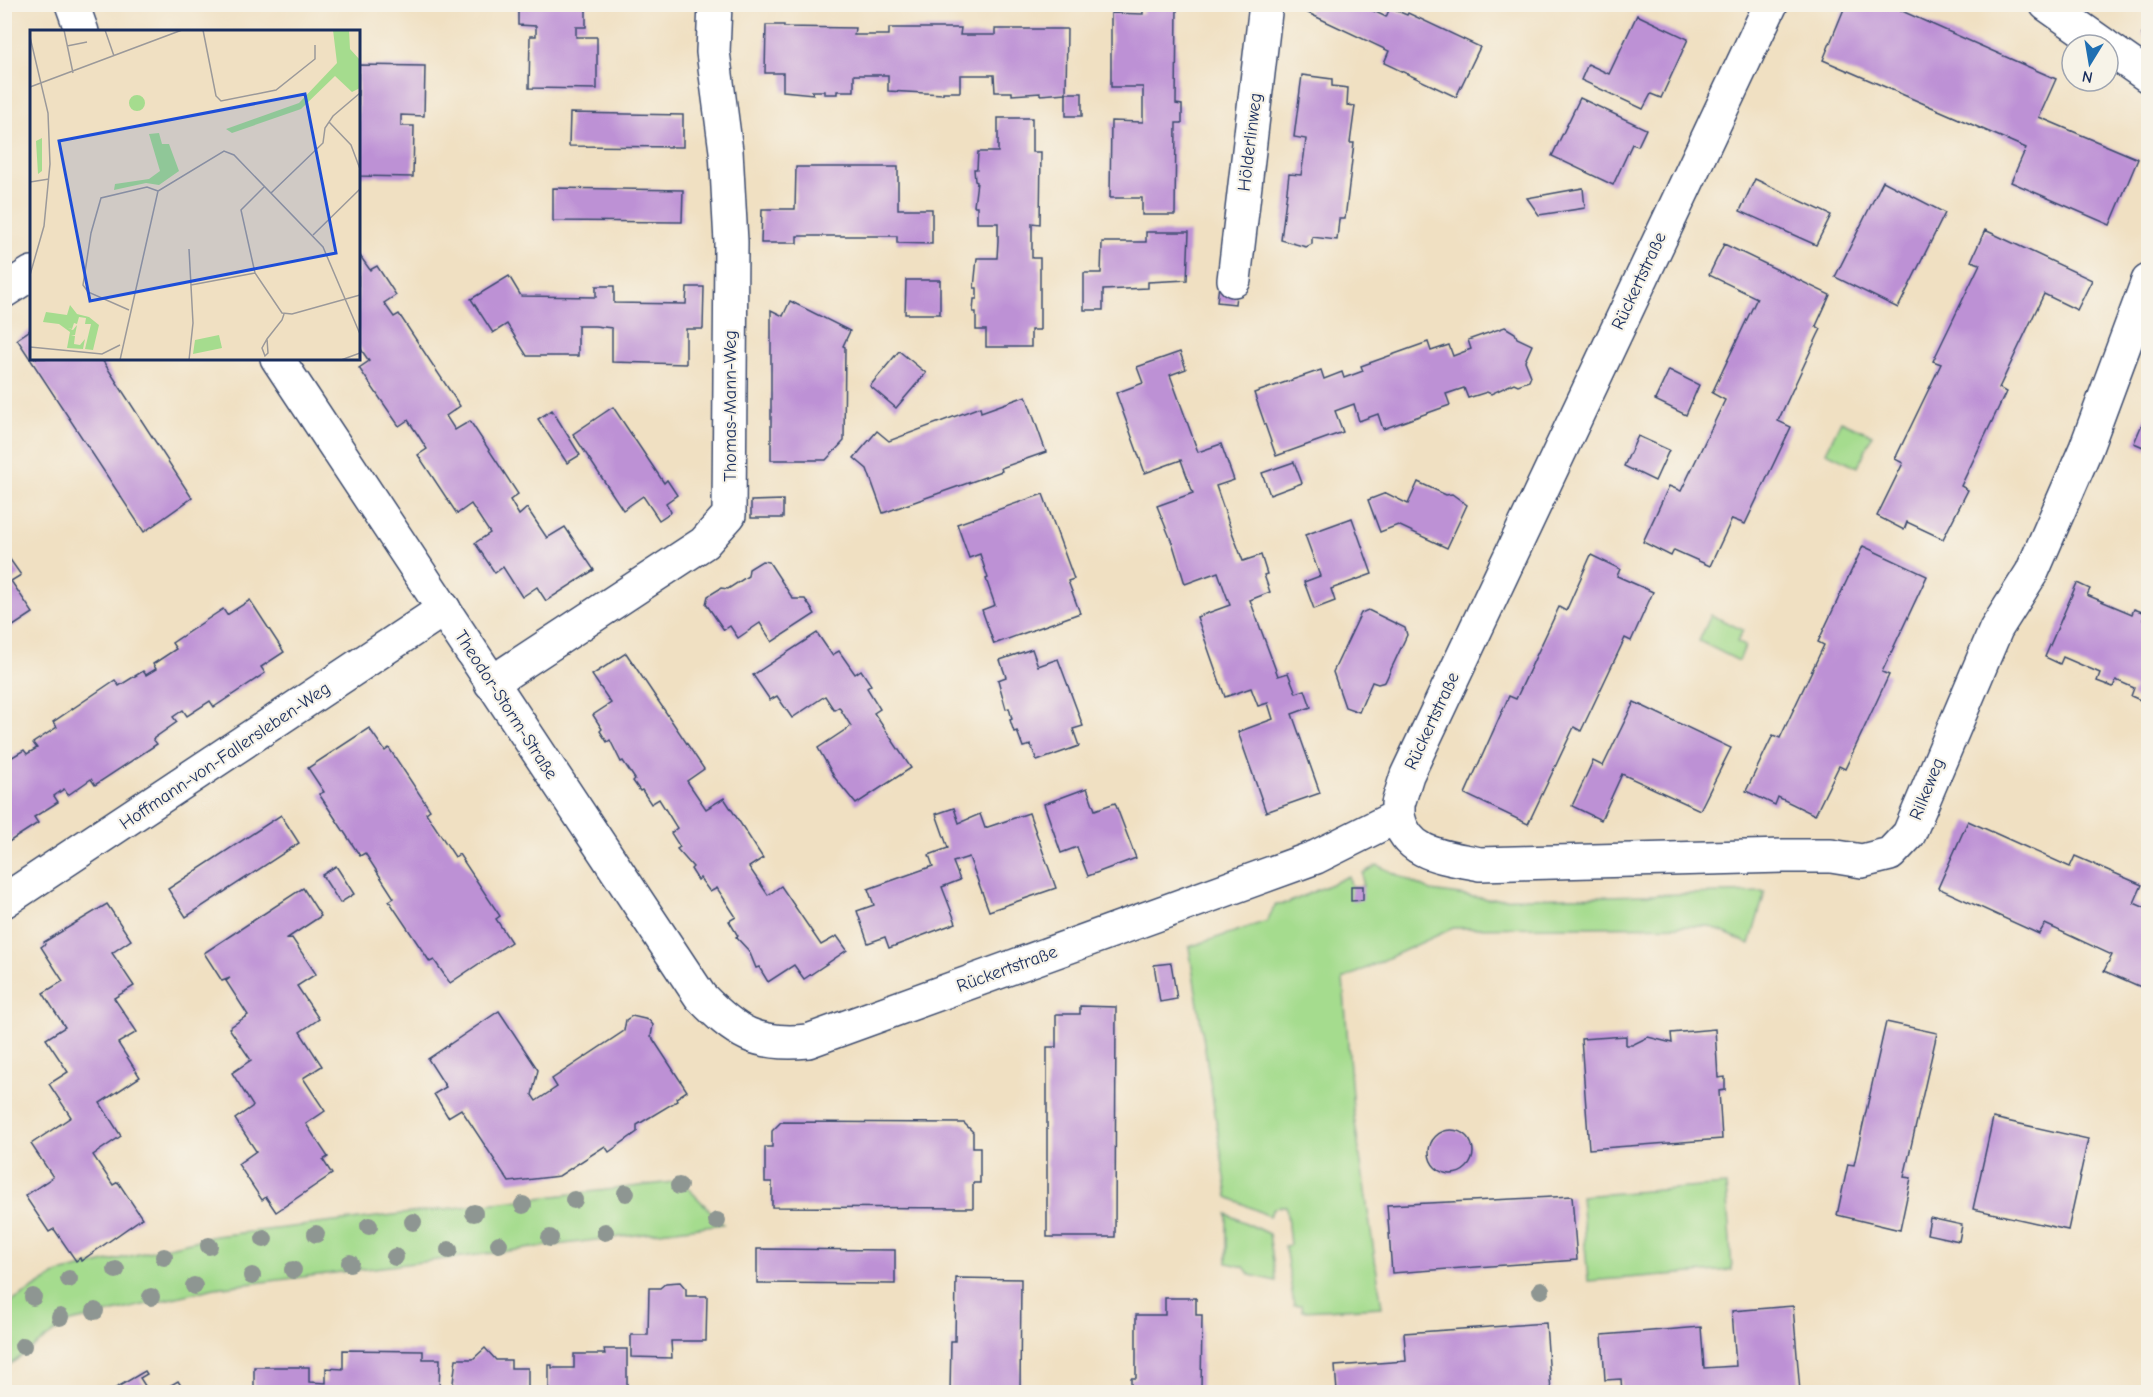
<svg xmlns="http://www.w3.org/2000/svg" width="2153" height="1397" font-family="'Comic Neue',sans-serif">
  <rect width="100%" height="100%" fill="#f7f3e8"/>
  <filter id="ink" filterUnits="userSpaceOnUse"><feTurbulence type="fractalNoise" baseFrequency=".0167" numOctaves="2"/><feDisplacementMap in="SourceGraphic" scale="12" xChannelSelector="R" yChannelSelector="G"/><feConvolveMatrix kernelMatrix="1 2 1 2 8 2 1 2 1" color-interpolation-filters="sRGB"/></filter>
  <filter id="wash" filterUnits="userSpaceOnUse"><feTurbulence type="fractalNoise" baseFrequency=".008" numOctaves="4" result="noise"/><feDisplacementMap in="SourceGraphic" scale="24" xChannelSelector="R" yChannelSelector="G"/><feGaussianBlur stdDeviation="1.35" result="paint"/><feColorMatrix in="noise" values="0 0 0 0 0 0 0 0 0 0 0 0 0 0 0 0 0 1.4 0 .05"/><feComposite in="paint" operator="in"/></filter>
  <g filter="url(#wash)">
    <rect width="100%" height="100%" fill="#f0e0c2"/>
    <g fill="#a5dc8e" stroke="#608676" stroke-width="1.5">
      <path d="M 1841,421 L 1872,435 L 1858,467 L 1826,452 Z"/>
      <path d="M 1711,615 L 1743,630 L 1737,642 L 1745,646 L 1739,661 L 1699,641 Z"/>
      <path d="M 1377,865 L 1431,891 L 1488,899 L 1765,892 L 1750,944 L 1709,926 L 1453,928 L 1343,979 L 1353,1109 L 1382,1307 L 1302,1311 L 1301,1305 L 1294,1305 L 1285,1246 L 1290,1245 L 1286,1206 L 1274,1208 L 1269,1216 L 1228,1197 L 1189,947 L 1267,921 L 1276,904 L 1288,903 L 1349,876 L 1351,886 L 1363,886 L 1363,873 Z"/>
      <path d="M 681,1181 L 723,1224 L 215,1288 L 67,1323 L 5,1368 L 5,1306 L 59,1273 L 215,1236 Z"/>
      <path d="M 1726,1185 L 1732,1270 L 1588,1281 L 1581,1196 Z"/>
      <path d="M 1227,1214 L 1269,1234 L 1276,1281 L 1250,1275 L 1244,1267 L 1227,1263 Z"/>
    </g>
    <g id="blocks">
      <g fill="#bd91d5">
        <path d="M 518,4 L 586,4 L 586,27 L 576,27 L 576,37 L 597,37 L 597,89 L 529,88 L 530,36 L 536,36 L 536,26 L 518,25 Z"/>
        <path d="M 1143,4 L 1177,4 L 1176,104 L 1182,105 L 1182,123 L 1176,123 L 1175,215 L 1142,215 L 1142,198 L 1110,198 L 1111,121 L 1143,122 L 1143,87 L 1111,87 L 1111,13 L 1143,14 Z"/>
        <path d="M 1311,4 L 1359,4 L 1386,17 L 1390,8 L 1407,15 L 1408,13 L 1480,47 L 1456,97 L 1384,63 L 1389,51 L 1308,13 Z"/>
        <path d="M 1846,4 L 1886,4 L 2056,79 L 2039,117 L 2138,159 L 2110,225 L 2011,182 L 2026,148 L 1823,60 Z"/>
        <path d="M 1637,15 L 1688,39 L 1661,98 L 1651,94 L 1643,109 L 1581,80 L 1588,64 L 1609,74 Z"/>
        <path d="M 2148,20 L 2148,38 L 2142,35 Z"/>
        <path d="M 766,25 L 784,25 L 784,27 L 855,28 L 854,35 L 889,35 L 889,28 L 961,28 L 960,35 L 995,35 L 995,29 L 1067,29 L 1066,93 L 1040,95 L 1040,93 L 1012,95 L 1012,92 L 995,92 L 994,75 L 960,75 L 960,92 L 943,92 L 943,94 L 888,91 L 888,75 L 854,75 L 854,91 L 837,91 L 837,94 L 824,94 L 824,91 L 812,91 L 813,94 L 783,91 L 783,73 L 765,73 Z"/>
        <path d="M 358,65 L 425,66 L 424,116 L 401,115 L 401,126 L 414,126 L 413,177 L 358,176 Z"/>
        <path d="M 1302,75 L 1332,79 L 1332,86 L 1348,88 L 1347,105 L 1355,106 L 1350,143 L 1354,143 L 1345,219 L 1339,219 L 1337,240 L 1312,237 L 1312,244 L 1306,247 L 1281,240 L 1289,174 L 1301,175 L 1304,156 L 1306,139 L 1294,137 Z"/>
        <rect x="1066" y="93" width="16" height="23"/>
        <path d="M 1580,98 L 1646,129 L 1638,146 L 1632,144 L 1613,185 L 1552,156 Z"/>
        <path d="M 570,113 L 683,115 L 683,147 L 569,146 Z"/>
        <path d="M 998,118 L 1032,118 L 1032,152 L 1041,152 L 1040,224 L 1032,223 L 1032,258 L 1040,258 L 1040,330 L 1031,330 L 1031,347 L 986,347 L 986,330 L 976,330 L 976,312 L 973,312 L 974,299 L 977,299 L 977,288 L 974,288 L 977,258 L 997,258 L 998,241 L 998,223 L 977,223 L 977,206 L 974,206 L 977,182 L 975,181 L 974,169 L 977,169 L 978,152 L 998,152 Z"/>
        <path d="M 796,167 L 898,167 L 898,209 L 932,209 L 932,244 L 897,243 L 897,236 L 797,236 L 797,243 L 761,243 L 762,209 L 795,209 Z"/>
        <path d="M 1755,179 L 1831,215 L 1816,245 L 1740,211 Z"/>
        <path d="M 1883,181 L 1945,213 L 1898,308 L 1835,277 Z"/>
        <path d="M 553,188 L 683,190 L 682,222 L 553,221 Z"/>
        <path d="M 1583,188 L 1585,208 L 1539,215 L 1527,198 Z"/>
        <path d="M 1985,230 L 2092,280 L 2077,310 L 2044,294 L 1999,388 L 2006,392 L 1961,486 L 1968,490 L 1943,539 L 1907,522 L 1904,530 L 1877,516 L 1903,463 L 1895,459 L 1941,364 L 1933,361 L 1980,264 L 1971,261 Z"/>
        <path d="M 1146,232 L 1189,232 L 1187,280 L 1148,282 L 1148,288 L 1103,290 L 1103,310 L 1084,310 L 1084,273 L 1101,273 L 1102,242 L 1146,242 Z"/>
        <path d="M 1724,244 L 1830,295 L 1816,326 L 1821,329 L 1818,335 L 1778,421 L 1791,427 L 1745,524 L 1732,519 L 1710,566 L 1674,550 L 1671,556 L 1643,542 L 1669,486 L 1681,491 L 1725,400 L 1712,393 L 1757,298 L 1709,275 Z"/>
        <path d="M 358,253 L 370,270 L 377,266 L 396,295 L 384,303 L 394,317 L 399,314 L 460,406 L 446,416 L 455,430 L 470,421 L 518,494 L 510,500 L 519,515 L 527,508 L 547,538 L 565,527 L 594,570 L 546,601 L 537,587 L 522,597 L 503,567 L 495,573 L 475,543 L 490,533 L 471,504 L 457,514 L 418,455 L 427,449 L 418,435 L 408,420 L 399,426 L 359,368 L 369,361 L 358,345 Z"/>
        <path d="M 509,276 L 521,296 L 596,297 L 596,286 L 614,286 L 614,303 L 686,304 L 687,287 L 704,287 L 703,329 L 686,329 L 686,364 L 612,362 L 612,328 L 595,326 L 578,326 L 578,356 L 527,356 L 507,324 L 493,333 L 471,299 Z"/>
        <path d="M 906,280 L 940,280 L 940,314 L 905,314 Z"/>
        <path d="M 1219,284 L 1237,286 L 1235,304 L 1217,302 Z"/>
        <path d="M 790,301 L 850,331 L 843,346 L 845,347 L 844,441 L 826,460 L 771,460 L 771,310 L 783,316 Z"/>
        <path d="M 1505,327 L 1515,333 L 1517,338 L 1532,345 L 1525,361 L 1531,376 L 1529,381 L 1518,385 L 1514,383 L 1491,394 L 1487,392 L 1468,398 L 1464,388 L 1446,394 L 1450,405 L 1383,429 L 1378,414 L 1359,421 L 1354,404 L 1335,411 L 1343,432 L 1276,456 L 1254,393 L 1321,370 L 1324,379 L 1342,372 L 1344,378 L 1363,371 L 1361,366 L 1428,342 L 1431,351 L 1449,345 L 1453,356 L 1471,349 L 1468,340 Z"/>
        <path d="M 32,329 L 32,358 L 101,358 L 192,498 L 144,532 L 17,339 Z"/>
        <path d="M 899,351 L 926,373 L 896,408 L 870,386 Z"/>
        <path d="M 1180,352 L 1186,369 L 1170,375 L 1198,452 L 1221,444 L 1234,480 L 1216,486 L 1229,524 L 1243,561 L 1261,555 L 1267,574 L 1264,575 L 1270,592 L 1250,600 L 1278,676 L 1288,673 L 1296,693 L 1305,690 L 1311,707 L 1292,714 L 1320,793 L 1266,812 L 1238,732 L 1273,719 L 1268,703 L 1258,706 L 1251,688 L 1225,697 L 1197,617 L 1230,605 L 1224,589 L 1218,572 L 1185,584 L 1173,545 L 1157,506 L 1193,493 L 1181,460 L 1145,473 L 1116,393 L 1143,383 L 1137,367 Z"/>
        <path d="M 1669,370 L 1699,385 L 1686,415 L 1655,400 Z"/>
        <path d="M 1026,396 L 1046,452 L 1001,468 L 1002,471 L 883,513 L 867,469 L 854,458 L 877,431 L 889,441 L 980,407 L 981,412 Z"/>
        <path d="M 613,407 L 664,483 L 667,480 L 677,495 L 666,503 L 671,512 L 659,520 L 643,496 L 623,510 L 573,434 Z"/>
        <path d="M 552,410 L 580,455 L 567,463 L 538,419 Z"/>
        <path d="M 2148,410 L 2148,449 L 2134,443 Z"/>
        <path d="M 1638,436 L 1669,450 L 1655,481 L 1624,466 Z"/>
        <path d="M 1294,462 L 1302,483 L 1270,495 L 1262,473 Z"/>
        <path d="M 1418,482 L 1446,495 L 1452,494 L 1467,505 L 1447,548 L 1398,525 L 1380,532 L 1368,500 L 1386,493 L 1408,504 Z"/>
        <path d="M 1043,494 L 1074,579 L 1068,581 L 1080,613 L 994,644 L 982,610 L 995,605 L 986,579 L 988,578 L 980,554 L 969,558 L 957,524 Z"/>
        <path d="M 783,500 L 783,518 L 751,518 L 751,501 Z"/>
        <path d="M 1352,518 L 1372,574 L 1331,589 L 1335,601 L 1314,609 L 1304,582 L 1320,576 L 1305,535 Z"/>
        <path d="M 1863,546 L 1927,576 L 1882,672 L 1889,675 L 1845,769 L 1839,766 L 1815,815 L 1778,797 L 1775,805 L 1746,791 L 1773,735 L 1780,738 L 1824,645 L 1818,642 Z"/>
        <path d="M 4,551 L 21,575 L 11,581 L 33,613 L 4,632 Z"/>
        <path d="M 1591,555 L 1620,569 L 1617,576 L 1653,592 L 1631,641 L 1625,638 L 1581,731 L 1574,727 L 1528,824 L 1465,794 L 1509,696 L 1516,699 L 1559,607 L 1566,611 Z"/>
        <path d="M 762,561 L 769,562 L 793,599 L 805,599 L 815,614 L 772,642 L 760,623 L 738,638 L 730,626 L 724,630 L 706,604 L 708,596 L 721,588 L 728,589 L 748,576 L 749,569 Z"/>
        <path d="M 2077,583 L 2090,589 L 2087,595 L 2132,614 L 2134,609 L 2145,613 L 2143,620 L 2148,623 L 2147,703 L 2131,696 L 2134,688 L 2116,680 L 2113,687 L 2097,681 L 2100,673 L 2063,657 L 2060,664 L 2045,657 Z"/>
        <path d="M 250,600 L 284,652 L 261,667 L 265,673 L 214,707 L 210,701 L 187,716 L 183,710 L 173,717 L 177,722 L 153,739 L 157,744 L 95,785 L 91,779 L 68,795 L 64,789 L 54,796 L 58,802 L 34,817 L 38,823 L 4,845 L 4,762 L 24,750 L 27,754 L 37,748 L 33,743 L 57,727 L 53,722 L 115,680 L 119,686 L 143,671 L 146,675 L 156,669 L 153,664 L 176,649 L 172,643 L 223,609 L 227,615 Z"/>
        <path d="M 1368,610 L 1405,628 L 1407,635 L 1385,682 L 1378,684 L 1372,682 L 1359,712 L 1345,707 L 1333,672 L 1361,613 Z"/>
        <path d="M 817,633 L 832,655 L 839,651 L 855,674 L 861,670 L 871,685 L 867,688 L 880,709 L 874,713 L 911,768 L 856,804 L 835,778 L 818,748 L 851,726 L 839,707 L 834,710 L 825,696 L 792,718 L 777,696 L 770,700 L 753,675 Z"/>
        <path d="M 1032,649 L 1038,666 L 1058,659 L 1083,726 L 1073,729 L 1079,746 L 1037,761 L 1031,745 L 1023,747 L 1017,731 L 1014,732 L 1010,720 L 1012,719 L 1009,708 L 1006,709 L 998,680 L 1006,677 L 1000,660 Z"/>
        <path d="M 626,653 L 704,769 L 687,781 L 706,809 L 724,798 L 763,858 L 749,867 L 768,895 L 781,886 L 821,945 L 837,936 L 847,950 L 804,979 L 794,965 L 768,982 L 759,967 L 756,968 L 749,951 L 736,937 L 738,936 L 729,921 L 736,917 L 717,888 L 710,892 L 700,878 L 698,880 L 691,869 L 693,867 L 677,849 L 680,847 L 671,833 L 677,828 L 659,799 L 651,804 L 642,790 L 640,791 L 633,781 L 635,779 L 623,761 L 621,762 L 610,740 L 607,742 L 600,731 L 602,729 L 593,715 L 611,703 L 592,675 Z"/>
        <path d="M 1634,702 L 1731,748 L 1700,810 L 1622,774 L 1601,820 L 1572,806 L 1593,761 L 1603,766 Z"/>
        <path d="M 369,728 L 385,751 L 389,748 L 430,810 L 426,813 L 455,857 L 459,854 L 500,916 L 496,919 L 511,942 L 450,983 L 434,960 L 430,962 L 389,901 L 394,898 L 365,853 L 360,856 L 319,794 L 324,792 L 308,768 Z"/>
        <path d="M 1087,788 L 1095,810 L 1115,803 L 1136,858 L 1088,876 L 1077,847 L 1061,853 L 1044,804 Z"/>
        <path d="M 954,808 L 959,823 L 980,814 L 985,828 L 1029,813 L 1056,888 L 989,911 L 969,857 L 953,862 L 960,880 L 942,887 L 956,923 L 889,948 L 885,937 L 868,943 L 857,911 L 874,905 L 868,889 L 933,866 L 929,855 L 948,848 L 936,814 Z"/>
        <path d="M 281,815 L 299,843 L 186,917 L 168,889 Z"/>
        <path d="M 1968,821 L 2070,867 L 2075,856 L 2142,885 L 2134,903 L 2148,909 L 2148,990 L 2104,971 L 2112,955 L 2045,924 L 2039,934 L 1938,888 Z"/>
        <path d="M 336,866 L 354,894 L 340,903 L 322,875 Z"/>
        <path d="M 1351,886 L 1363,886 L 1363,900 L 1351,901 Z"/>
        <path d="M 303,888 L 321,916 L 286,939 L 292,938 L 316,974 L 297,986 L 319,1019 L 300,1032 L 322,1066 L 303,1078 L 325,1111 L 306,1124 L 328,1157 L 323,1160 L 332,1174 L 276,1212 L 266,1197 L 262,1200 L 238,1164 L 256,1151 L 235,1119 L 253,1106 L 232,1073 L 251,1060 L 229,1028 L 248,1015 L 226,981 L 230,978 L 222,981 L 204,953 Z"/>
        <path d="M 107,904 L 131,940 L 112,953 L 134,986 L 114,998 L 137,1032 L 118,1043 L 140,1077 L 100,1103 L 121,1136 L 93,1155 L 113,1185 L 118,1182 L 142,1218 L 81,1261 L 80,1258 L 76,1261 L 54,1229 L 49,1232 L 25,1196 L 53,1177 L 31,1144 L 71,1117 L 49,1084 L 68,1072 L 46,1039 L 65,1027 L 43,993 L 63,981 L 41,947 L 45,944 L 44,942 Z"/>
        <path d="M 1171,963 L 1177,999 L 1160,1002 L 1154,965 Z"/>
        <path d="M 1080,1006 L 1116,1007 L 1115,1237 L 1047,1237 L 1047,1047 L 1056,1047 L 1056,1014 L 1080,1014 Z"/>
        <path d="M 499,1011 L 538,1070 L 532,1095 L 536,1101 L 557,1087 L 552,1079 L 624,1031 L 626,1020 L 632,1016 L 649,1020 L 653,1025 L 651,1036 L 687,1091 L 676,1098 L 677,1101 L 637,1125 L 637,1132 L 609,1152 L 605,1146 L 559,1176 L 509,1182 L 461,1109 L 448,1117 L 434,1094 L 446,1087 L 428,1059 Z"/>
        <path d="M 1886,1022 L 1937,1033 L 1904,1177 L 1911,1178 L 1900,1230 L 1837,1215 L 1848,1164 L 1854,1165 Z"/>
        <path d="M 1715,1029 L 1718,1078 L 1725,1077 L 1725,1090 L 1719,1091 L 1722,1139 L 1589,1149 L 1581,1039 L 1626,1036 L 1626,1045 L 1632,1045 L 1648,1037 L 1672,1043 L 1671,1033 Z"/>
        <path d="M 1993,1118 L 2088,1139 L 2068,1230 L 1973,1209 Z"/>
        <path d="M 781,1122 L 964,1123 L 973,1132 L 973,1147 L 980,1147 L 980,1183 L 973,1183 L 973,1208 L 772,1207 L 772,1182 L 765,1182 L 765,1147 L 772,1147 L 772,1131 Z"/>
        <circle cx="1451" cy="1152" r="22"/>
        <path d="M 1572,1196 L 1577,1260 L 1392,1273 L 1387,1205 Z"/>
        <path d="M 1930,1218 L 1962,1225 L 1959,1241 L 1927,1234 Z"/>
        <path d="M 757,1249 L 895,1250 L 895,1284 L 757,1283 Z"/>
        <path d="M 956,1278 L 1021,1279 L 1020,1392 L 950,1392 L 951,1341 L 955,1341 Z"/>
        <path d="M 680,1282 L 686,1289 L 686,1296 L 707,1296 L 706,1341 L 671,1341 L 672,1358 L 631,1357 L 631,1335 L 648,1335 L 649,1288 L 660,1288 L 666,1283 Z"/>
        <path d="M 1165,1298 L 1196,1298 L 1196,1315 L 1202,1315 L 1201,1392 L 1131,1392 L 1131,1378 L 1136,1378 L 1136,1315 L 1165,1315 Z"/>
        <path d="M 1793,1306 L 1800,1392 L 1622,1392 L 1621,1379 L 1605,1380 L 1602,1335 L 1701,1327 L 1704,1368 L 1736,1366 L 1732,1311 Z"/>
        <path d="M 1546,1323 L 1551,1392 L 1337,1392 L 1335,1366 L 1406,1361 L 1404,1333 Z"/>
        <path d="M 485,1348 L 496,1360 L 511,1360 L 511,1368 L 528,1368 L 528,1392 L 456,1392 L 453,1383 L 456,1359 L 473,1359 Z"/>
        <path d="M 604,1349 L 627,1349 L 627,1392 L 549,1392 L 549,1365 L 552,1365 L 552,1368 L 574,1368 L 574,1354 L 605,1354 Z"/>
        <path d="M 343,1350 L 423,1351 L 423,1359 L 440,1359 L 439,1392 L 254,1392 L 254,1367 L 309,1367 L 309,1382 L 326,1383 L 326,1368 L 343,1369 Z"/>
        <path d="M 145,1371 L 147,1374 L 140,1378 L 149,1392 L 109,1392 Z"/>
        <path d="M 178,1381 L 185,1392 L 159,1392 Z"/>
      </g>
    </g>
  </g>
  <g filter="url(#ink)">
    <use href="#blocks" fill-opacity="0" stroke="#3b4a6d" stroke-width="1.5"/>
    <g fill="none" stroke-linecap="round" stroke-linejoin="round">
      <defs>
        <g id="minor">
          <path d="M 72,4 L 82,32"/>
          <path d="M 2046,4 L 2104,45"/>
          <path d="M 2108,48 L 2148,76"/>
          <path d="M 1234,280 L 1266,4"/>
          <path d="M 4,291 L 32,273"/>
          <path d="M 277,358 L 700,996 C 736,1033 756,1046 808,1041 L 1316,857 L 1398,816 L 1398,804 L 1407,775 L 1771,4"/>
          <path d="M 491,683 L 704,543 L 729,515 L 731,242 L 726,151 L 713,52 L 715,4"/>
          <path d="M 1398,816 C 1406,856 1446,857 1480,864 L 1784,856 L 1831,856 L 1862,861 L 1890,854 L 1909,834 L 1996,629 L 2032,572 L 2086,448 L 2148,281"/>
          <path d="M 4,901 L 444,609"/>
        </g>
      </defs>
      <use href="#minor" stroke="#3b4a6d" stroke-width="36"/>
      <use href="#minor" stroke="#fff" stroke-width="33"/>
    </g>
    <g fill="#8e9692">
      <circle cx="679" cy="1186" r="9"/>
      <circle cx="626" cy="1193" r="9"/>
      <circle cx="574" cy="1200" r="9"/>
      <circle cx="523" cy="1205" r="9"/>
      <circle cx="474" cy="1213" r="9"/>
      <circle cx="717" cy="1221" r="9"/>
      <circle cx="413" cy="1222" r="9"/>
      <circle cx="369" cy="1226" r="9"/>
      <circle cx="605" cy="1232" r="9"/>
      <circle cx="316" cy="1234" r="9"/>
      <circle cx="550" cy="1238" r="9"/>
      <circle cx="264" cy="1239" r="9"/>
      <circle cx="499" cy="1244" r="9"/>
      <circle cx="209" cy="1246" r="9"/>
      <circle cx="449" cy="1250" r="9"/>
      <circle cx="164" cy="1257" r="9"/>
      <circle cx="395" cy="1257" r="9"/>
      <circle cx="350" cy="1263" r="9"/>
      <circle cx="116" cy="1270" r="9"/>
      <circle cx="293" cy="1270" r="9"/>
      <circle cx="252" cy="1276" r="9"/>
      <circle cx="69" cy="1279" r="9"/>
      <circle cx="194" cy="1286" r="9"/>
      <circle cx="1541" cy="1290" r="9"/>
      <circle cx="33" cy="1297" r="9"/>
      <circle cx="151" cy="1297" r="9"/>
      <circle cx="95" cy="1311" r="9"/>
      <circle cx="60" cy="1317" r="9"/>
      <circle cx="23" cy="1346" r="9"/>
    </g>
  </g>
  <g text-anchor="middle" dominant-baseline="central" stroke-width="4.5" stroke-linejoin="round" paint-order="stroke">
    <g font-size="18" fill="#1b2f5e" stroke="#f7f3e8">
      <text transform="translate(1250 142) rotate(-83)">Hölderlinweg</text>
      <text transform="translate(1639 281) rotate(-65)">Rückertstraße</text>
      <text transform="translate(730 406) rotate(-90)">Thomas-Mann-Weg</text>
      <text transform="translate(506 705) rotate(57)">Theodor-Storm-Straße</text>
      <text transform="translate(1432 721) rotate(-65)">Rückertstraße</text>
      <text transform="translate(225 756) rotate(-34)">Hoffmann-von-Fallersleben-Weg</text>
      <text transform="translate(1927 789) rotate(-68)">Rilkeweg</text>
      <text transform="translate(1007 969) rotate(-20)">Rückertstraße</text>
    </g>
  </g>
  <g transform="translate(30 30)">
    <rect width="330" height="330" fill="#f0e0c2"/>
    <path d="M 303,0 L 319,0 L 320,19 L 330,30 L 330,58 L 322,62 L 305,46 L 271,79 L 202,103 L 196,99 L 269,73 L 307,33 ZM99 73a8 8 0 1 1 16 0a8 8 0 1 1-16 0ZM 129,103 L 132,114 L 139,114 L 149,141 L 129,155 L 116,153 L 84,160 L 85,154 L 119,149 L 130,141 L 119,104 ZM 12,108 L 12,141 L 8,144 L 6,111 ZM 40,275 L 47,284 L 59,287 L 69,295 L 63,320 L 55,319 L 61,294 L 55,294 L 56,288 L 49,287 L 47,294 L 44,293 L 42,299 L 38,298 L 43,300 L 47,295 L 45,305 L 41,305 L 45,306 L 44,314 L 50,315 L 55,309 L 53,319 L 37,318 L 40,302 L 29,294 L 13,292 L 16,282 L 37,285 ZM 189,305 L 192,318 L 163,324 L 165,310 Z" fill="#a5dc8e"/>
    <path fill="none" stroke="#9b999a" stroke-width="1.5" d="M 34,0 L 43,43M 75,0 L 84,26M 173,0 L 186,66 L 191,71 L 246,60 L 285,29 L 285,15M 0,7 L 18,83 L 20,134 L 14,196 L 0,245M 37,16 L 57,12M 0,57 L 152,0M 299,92 L 321,115 L 330,139M 0,152 L 19,149M 235,156 L 211,180 L 225,243 L 252,283 L 262,284 L 330,265M 241,163 L 293,113 L 295,98 L 303,86 L 330,63M 283,205 L 330,159M 159,219 L 163,293 L 159,330M 161,255 L 225,243M 99,280 L 58,262 L 53,255 L 61,203 L 71,168 L 117,157 L 128,161M 237,309 L 238,323 L 235,326 L 232,318 L 237,309 L 252,290 L 254,284M 0,317 L 72,324 L 90,315M 90,330 L 128,161 L 194,121 L 204,125 L 293,217 L 330,304M 311,330 L 330,323"/>
    <path fill="#1d4ed8" fill-opacity="0.15" stroke="#1d4ed8" stroke-width="3" d="M 275,64 L 306,223 L 60,271 L 29,111 Z"/>
    <rect width="330" height="330" fill="none" stroke="#1b2f5e" stroke-width="3"/>
  </g>
  <rect width="2153" height="1397" fill="none" stroke="#f7f3e8" stroke-width="24"/>
  <g transform="translate(2090 63) rotate(191)"><circle r="28" fill="#f7f3e8" stroke="#9fa5b1" stroke-width="1.5"/>
  <path d="M0-4.5L10 22L0 15L-10 22Z" fill="#1f6fb2"/>
  <text y="-9" font-size="16" font-weight="bold" text-anchor="middle" fill="#1b2f5e">N</text>
  </g>
</svg>
